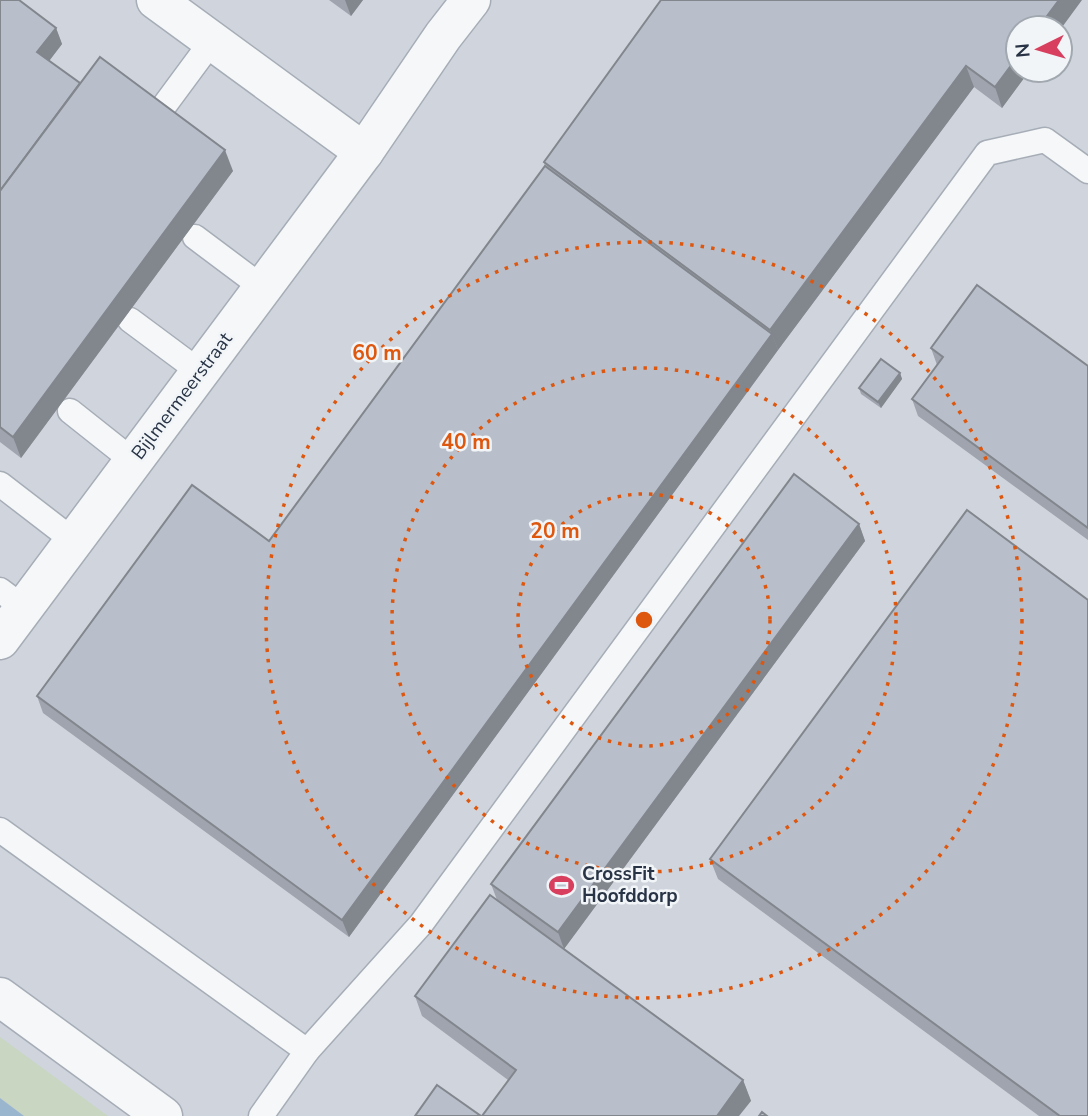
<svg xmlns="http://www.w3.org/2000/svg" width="1088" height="1116" font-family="'Nunito Sans',sans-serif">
  <rect width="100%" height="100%" fill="#e2e6eb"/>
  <path fill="#d0d5dd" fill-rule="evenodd" d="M 0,0 L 1088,0 L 1088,1116 L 0,1116 ZM 1018,28 L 1060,28 L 1060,70 L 1018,70 Z"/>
  <path fill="#c8d6c2" d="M 0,1037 L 108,1116 L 24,1116 L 0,1098 Z"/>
  <path fill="#9ab6ce" d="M 0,1098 L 24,1116 L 0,1116 Z"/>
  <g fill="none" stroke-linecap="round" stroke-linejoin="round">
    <defs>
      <g id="service">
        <path d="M 161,110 L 212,41"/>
        <path d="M 195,237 L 263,288"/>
        <path d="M 130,320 L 200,372"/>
        <path d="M 70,411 L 133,461"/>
        <path d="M 0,484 L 74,541"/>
        <path d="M 0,590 L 24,608"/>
        <path d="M 0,830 L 307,1051 L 261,1116"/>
        <path d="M 307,1051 L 421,924 L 987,153 L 1045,140 L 1088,171"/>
      </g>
      <g id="minor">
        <path d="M 156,0 L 364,152"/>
        <path d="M 0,640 L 364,152 L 443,36 L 471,0"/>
        <path d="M 0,997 L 163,1116"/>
      </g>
    </defs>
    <use href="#service" stroke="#a6adb6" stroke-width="27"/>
    <use href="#minor" stroke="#a6adb6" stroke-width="41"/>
    <use href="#service" stroke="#f5f7f9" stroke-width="24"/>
    <use href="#minor" stroke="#f5f7f9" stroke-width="38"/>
  </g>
  <g fill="#9fa4ae">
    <path d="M 0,0 L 56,28 L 62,44 L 49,61 L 80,83 L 233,171 L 21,458 L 0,442 Z"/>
    <path d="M 329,0 L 363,0 L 351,16 Z"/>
    <path d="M 661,0 L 1018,70 L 1030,70 L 1002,108 L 974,87 L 778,350 L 349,937 L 43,713 L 37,696 L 269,541 L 545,166 L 544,162 Z"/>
    <path d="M 931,348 L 1088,366 L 1088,540 L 918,416 L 912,399 L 937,365 Z"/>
    <path d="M 900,373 L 902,379 L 881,408 L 861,394 L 859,388 Z"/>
    <path d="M 859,524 L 865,541 L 564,949 L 497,900 L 491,884 Z"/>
    <path d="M 710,859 L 1088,1116 L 1039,1116 L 718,879 Z"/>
    <path d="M 415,996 L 743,1080 L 751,1101 L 508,1080 L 422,1016 Z"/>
  </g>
  <g fill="#82868d">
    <path d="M 345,0 L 363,0 L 351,16 Z"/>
    <path d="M 1059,0 L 1082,0 L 1060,30 L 1060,28 L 1038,28 Z"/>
    <path d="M 56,28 L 62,44 L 43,69 L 37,52 Z"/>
    <path d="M 1018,56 L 1018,70 L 1030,70 L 1002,108 L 995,87 Z"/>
    <path d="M 966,66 L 974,87 L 778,350 L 770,330 Z"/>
    <path d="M 225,150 L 233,171 L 21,458 L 13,437 Z"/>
    <path d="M 772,334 L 778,350 L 349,937 L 342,920 Z"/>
    <path d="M 900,373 L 902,379 L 881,408 L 878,402 Z"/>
    <path d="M 859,524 L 865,541 L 564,949 L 558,932 Z"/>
    <path d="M 743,1080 L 751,1101 L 739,1116 L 717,1116 Z"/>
  </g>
  <g fill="#b9bfca" stroke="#82868d" stroke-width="2">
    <path d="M 0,0 L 19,0 L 56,28 L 37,52 L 80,83 L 0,191 Z"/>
    <path d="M 661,0 L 1059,0 L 1038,28 L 1018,28 L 1018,56 L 995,87 L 966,66 L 770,330 L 544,162 Z"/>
    <path d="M 100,57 L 225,150 L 13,437 L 0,427 L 0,191 Z"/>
    <path d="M 545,166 L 772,334 L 342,920 L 37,696 L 192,485 L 269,541 Z"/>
    <path d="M 977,285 L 1088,366 L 1088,528 L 912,399 L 943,357 L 931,348 Z"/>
    <path d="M 881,359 L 900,373 L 878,402 L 859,388 Z"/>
    <path d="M 794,474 L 859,524 L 558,932 L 491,884 Z"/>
    <path d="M 967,510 L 1088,600 L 1088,1116 L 1060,1116 L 710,859 Z"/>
    <path d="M 490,895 L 743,1080 L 717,1116 L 482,1116 L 516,1070 L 415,996 Z"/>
    <path d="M 437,1085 L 481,1116 L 415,1116 Z"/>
    <path d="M 762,1112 L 767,1116 L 759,1116 Z"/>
  </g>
  <g fill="none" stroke="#de570f" stroke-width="3.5" stroke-dasharray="3.5 7">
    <circle cx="644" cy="620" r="126"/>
    <circle cx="644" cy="620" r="252"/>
    <circle cx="644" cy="620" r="378"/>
  </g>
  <defs>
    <symbol id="stadium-bare" viewBox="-9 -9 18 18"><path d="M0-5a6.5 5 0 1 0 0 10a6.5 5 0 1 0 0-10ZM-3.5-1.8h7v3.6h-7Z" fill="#d83f5e" stroke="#f2f5f8" stroke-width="2.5" paint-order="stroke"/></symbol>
  </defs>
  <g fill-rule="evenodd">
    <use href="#stadium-bare" x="544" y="868" width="35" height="35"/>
  </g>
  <g text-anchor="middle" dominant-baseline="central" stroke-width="5" stroke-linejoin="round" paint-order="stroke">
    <g font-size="19" fill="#283445" stroke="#f2f5f8">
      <text transform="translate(182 396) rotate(-53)">Bijlmermeerstraat</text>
    </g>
    <g font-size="19" font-weight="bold" fill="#283445" stroke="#f2f5f8" text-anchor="start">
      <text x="582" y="874">CrossFit<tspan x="582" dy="22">Hoofddorp</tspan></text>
    </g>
  </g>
  <circle cx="644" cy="620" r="10" fill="#de570f" stroke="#f2f5f8" stroke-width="3.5"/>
  <g font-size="21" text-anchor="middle" font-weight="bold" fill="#de570f" stroke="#f2f5f8" stroke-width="5" stroke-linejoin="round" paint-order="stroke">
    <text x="377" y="360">60 m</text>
    <text x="466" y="449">40 m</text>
    <text x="555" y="538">20 m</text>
  </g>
  <g transform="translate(1039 49) rotate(265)"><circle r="33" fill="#f2f5f8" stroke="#a1a8b0" stroke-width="2"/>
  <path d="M0-5L12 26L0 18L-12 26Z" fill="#d83f5e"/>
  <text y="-10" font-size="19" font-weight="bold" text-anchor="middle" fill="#283445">N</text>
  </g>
</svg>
